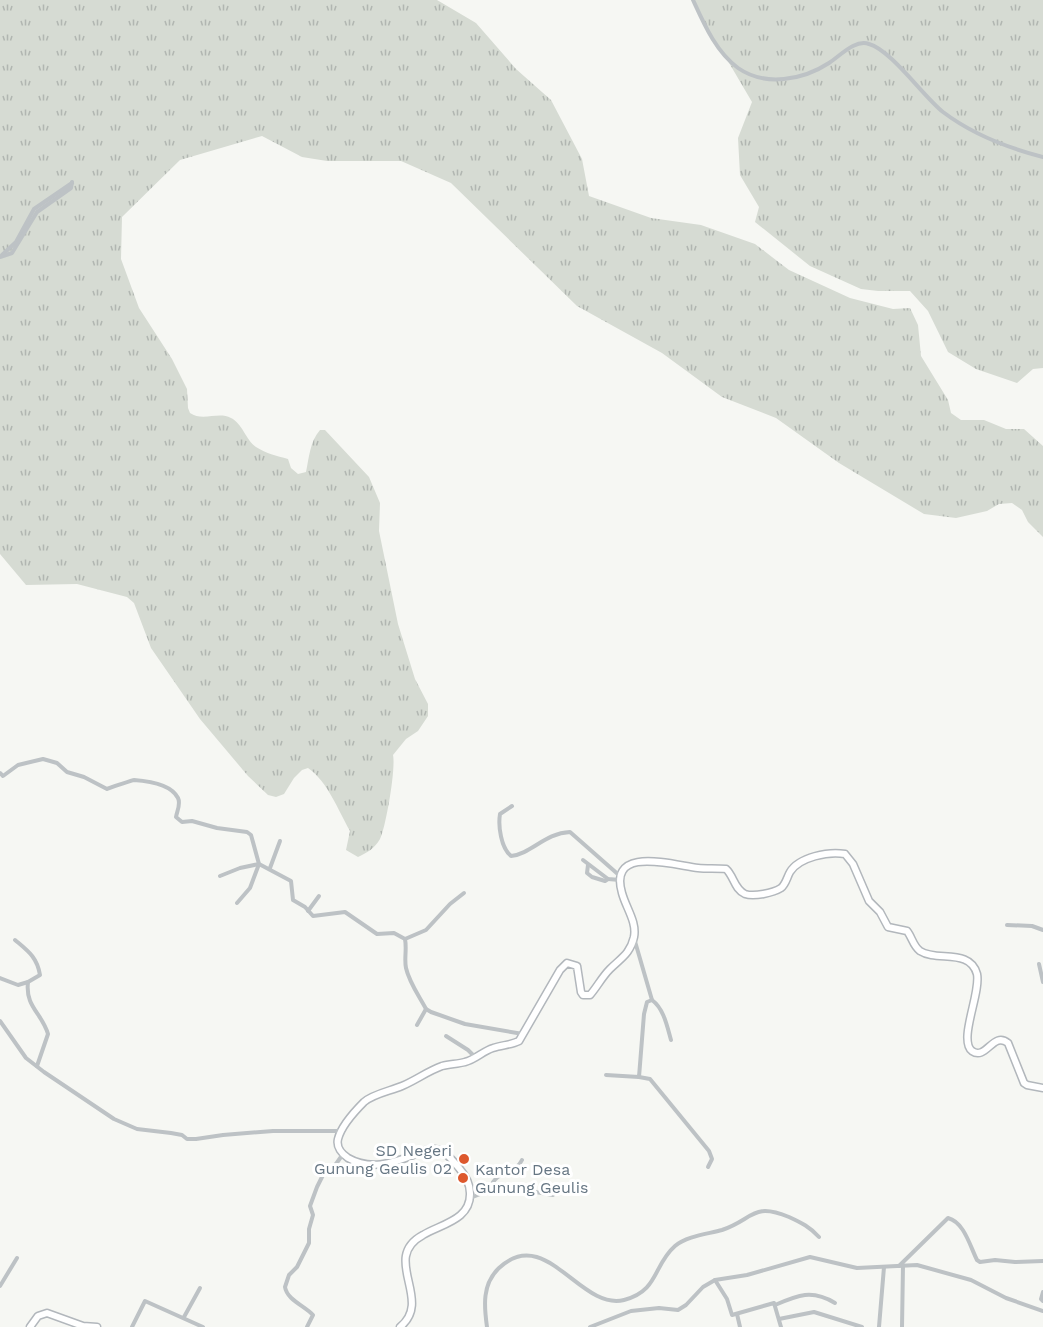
<svg xmlns="http://www.w3.org/2000/svg" width="1043" height="1327" font-family="'Work Sans',sans-serif">
  <defs>
    <pattern id="grass-tufts" width="24" height="20" patternUnits="userSpaceOnUse" patternTransform="scale(1.5)"><rect width="24" height="20" fill="#d6dbd3"/><path d="M3 7l-1-3M5 7V3M7 7l1-3M15 17l-1-3M17 17v-4M19 17l1-3" fill="none" stroke="#b1b6b1"/></pattern>
  </defs>
  <rect width="100%" height="100%" fill="#f6f7f3"/>
  <g fill="url(#grass-tufts)">
    <path d="M 0,0 L 437,0 L 476,23 L 516,69 L 551,100 L 582,159 L 589,196 L 651,218 L 701,225 L 755,244 L 789,270 L 850,298 L 893,309 L 910,308 L 918,325 L 921,356 L 948,400 L 951,413 L 961,420 L 984,420 L 1006,429 L 1024,429 L 1043,446 L 1043,537 L 1028,522 L 1022,510 L 1012,503 L 999,504 L 987,511 L 956,518 L 924,514 L 839,463 L 776,418 L 722,397 L 662,353 L 577,306 L 451,183 L 401,161 L 327,161 L 302,157 L 262,136 L 180,160 L 122,217 L 121,259 L 139,308 L 172,359 L 187,389 L 188,408 L 190,413 C 203,422 218,411 231,418 C 242,423 246,440 256,447 C 265,453 277,456 288,459 L 291,468 L 298,474 L 306,472 C 309,458 310,441 320,430 L 325,430 L 369,477 L 380,503 L 379,531 L 398,624 L 415,679 L 428,704 L 428,716 L 418,731 L 406,739 L 393,755 C 396,768 386,827 380,839 C 374,849 368,852 358,857 L 346,850 L 350,831 C 338,810 328,782 308,768 L 302,770 L 294,778 L 284,794 L 276,797 L 268,795 L 248,776 L 200,719 L 151,648 L 134,603 L 127,597 L 77,584 L 26,585 L 0,554 Z"/>
    <path d="M 693,0 L 1043,0 L 1043,368 L 1033,369 L 1017,383 L 976,369 L 948,352 L 928,311 L 910,291 L 878,291 L 861,289 L 810,266 L 755,222 L 759,207 L 740,175 L 738,138 L 752,102 L 725,56 L 709,34 Z"/>
  </g>
  <g fill="none" stroke-linecap="round" stroke-linejoin="round">
    <defs>
      <g id="secondary">
        <path d="M 30,1327 L 38,1316 L 47,1313 L 83,1326 L 97,1327"/>
        <path d="M 400,1327 C 434,1300 380,1258 423,1235 C 441,1224 471,1220 470,1193 C 470,1184 465,1175 459,1168 C 453,1161 445,1150 435,1149 C 428,1148 420,1152 413,1155 C 392,1164 369,1170 348,1158 C 342,1154 336,1147 338,1139 C 341,1127 355,1111 364,1102 C 373,1094 390,1091 402,1086 C 416,1080 428,1071 442,1066 C 450,1064 458,1064 465,1062 C 475,1060 483,1051 493,1048 C 502,1045 511,1045 519,1041 L 560,970 L 567,963 L 577,966 L 581,992 L 583,995 L 590,995 C 597,987 602,977 610,969 C 621,958 630,954 634,937 C 637,922 626,908 622,893 C 608,845 673,865 698,868 C 707,869 716,868 726,869 C 734,876 734,889 745,894 C 754,897 773,893 781,888 C 786,884 787,877 790,872 C 799,857 829,851 845,854 L 853,864 L 869,901 L 880,912 L 888,927 L 907,931 C 912,937 913,946 920,951 C 937,962 970,948 977,974 C 981,993 958,1040 972,1051 C 986,1061 993,1031 1008,1043 L 1024,1083 L 1027,1085 L 1043,1088"/>
      </g>
    </defs>
    <use href="#secondary" stroke="#b2b7bc" stroke-width="9"/>
    <g stroke="#bdc2c5" stroke-width="4">
      <path d="M 693,0 C 704,24 716,52 738,68 C 765,87 803,80 829,63 C 840,56 855,39 869,44 C 891,50 923,96 943,112 C 972,134 1008,148 1043,157"/>
      <path d="M 2,255 L 16,242 L 34,209 L 72,183"/>
      <path d="M 0,257 L 12,253 L 37,212 L 71,188 L 72,182"/>
      <path d="M 0,773 L 3,776 L 18,765 L 43,759 L 57,763 L 67,772 L 84,777 L 107,789 C 109,788 133,780 134,780 C 148,781 171,784 178,798 C 181,804 177,811 176,817 L 182,822 L 192,821 L 217,828 L 247,832 L 251,835 L 259,864 L 291,881 L 293,900 L 305,907 L 313,916 L 345,912 L 377,934 L 394,933 L 405,939 C 407,949 404,959 406,968 C 409,982 419,996 426,1009 L 431,1012 L 465,1024 L 523,1034"/>
      <path d="M 512,806 L 500,814 C 498,826 501,848 511,856 C 531,854 545,833 570,832 L 620,876"/>
      <path d="M 583,860 L 608,879 L 620,880"/>
      <path d="M 588,865 L 587,873 L 592,877 L 605,881 L 608,879"/>
      <path d="M 270,868 L 280,841"/>
      <path d="M 220,876 L 240,868 L 259,864 L 250,888 L 237,903"/>
      <path d="M 308,911 L 319,896"/>
      <path d="M 1007,925 L 1032,926 L 1043,930"/>
      <path d="M 634,938 L 652,1000 C 664,1009 667,1026 671,1040"/>
      <path d="M 405,939 L 426,930 L 450,904 L 464,893"/>
      <path d="M 15,940 C 28,951 37,957 40,975 L 28,982 C 25,1007 42,1013 48,1034 L 37,1066"/>
      <path d="M 1039,964 L 1043,982"/>
      <path d="M 0,978 L 18,985 L 28,982"/>
      <path d="M 0,1021 L 26,1058 L 44,1072 L 114,1119 L 137,1129 L 171,1133 L 182,1135 L 187,1139 L 196,1139 L 223,1135 L 273,1131 L 342,1131"/>
      <path d="M 417,1025 L 426,1009"/>
      <path d="M 446,1036 L 468,1050 L 475,1057"/>
      <path d="M 606,1075 L 639,1077 L 644,1014 L 647,1002 L 652,1000"/>
      <path d="M 639,1077 L 650,1079 L 709,1151 L 712,1159 L 708,1167"/>
      <path d="M 490,1188 C 497,1169 515,1175 522,1160"/>
      <path d="M 470,1198 L 501,1186 L 553,1195"/>
      <path d="M 899,1266 L 948,1218 C 964,1222 970,1246 977,1260 L 980,1262 L 995,1260 L 1015,1262 L 1043,1261"/>
      <path d="M 715,1280 L 727,1299 L 732,1315 L 774,1303 L 781,1327"/>
      <path d="M 0,1286 L 17,1258"/>
      <path d="M 1043,1292 L 1041,1299 L 1043,1301"/>
      <path d="M 775,1305 C 798,1295 812,1289 835,1303"/>
      <path d="M 737,1314 L 740,1327"/>
      <path d="M 184,1317 L 200,1288"/>
      <path d="M 779,1319 L 814,1312 L 862,1327"/>
      <path d="M 132,1327 L 145,1301 L 203,1327"/>
      <path d="M 307,1327 L 313,1315 C 305,1306 287,1300 285,1287 L 289,1275 L 297,1267 L 309,1243 L 309,1229 L 313,1215 L 310,1206 L 317,1187 L 325,1171 L 336,1164 L 343,1154"/>
      <path d="M 487,1327 C 484,1306 482,1284 499,1268 C 546,1224 580,1311 624,1300 C 659,1291 653,1265 675,1246 C 687,1236 708,1234 722,1230 C 754,1219 752,1202 789,1217 C 802,1223 810,1227 819,1237"/>
      <path d="M 590,1327 L 631,1311 L 659,1308 L 678,1310 L 686,1305 L 703,1287 L 715,1280 L 747,1275 L 810,1257 L 857,1268 L 917,1265 L 971,1280 L 1006,1298 L 1043,1311"/>
      <path d="M 879,1327 L 884,1267"/>
      <path d="M 902,1327 L 903,1265"/>
    </g>
    <use href="#secondary" stroke="#fff" stroke-width="6"/>
  </g>
  <g fill="#dd582d" stroke="#fff" stroke-width="2">
    <circle cx="464" cy="1159" r="6"/>
    <circle cx="463" cy="1178" r="6"/>
  </g>
  <g text-anchor="middle" dominant-baseline="central" stroke-width="6" stroke-linejoin="round" paint-order="stroke">
    <g font-size="16" fill="#667683" stroke="#fff" text-anchor="end">
      <text x="452" y="1150">SD Negeri<tspan x="452" dy="18">Gunung Geulis 02</tspan></text>
      <text x="475" y="1169" text-anchor="start">Kantor Desa<tspan x="475" dy="18">Gunung Geulis</tspan></text>
    </g>
  </g>
</svg>
